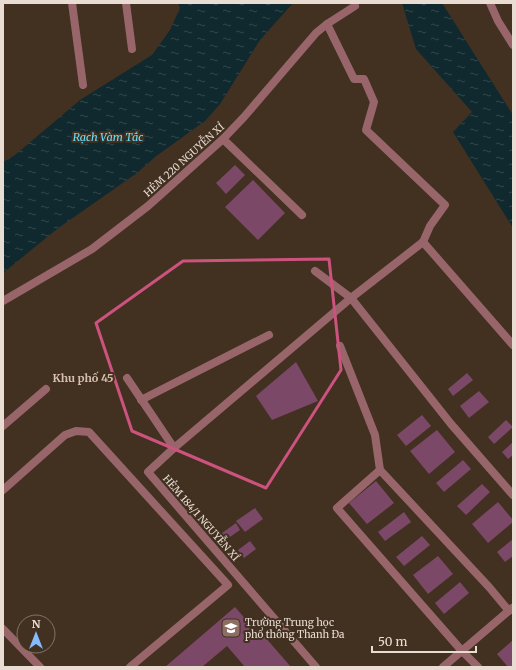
<svg xmlns="http://www.w3.org/2000/svg" width="516" height="670" font-family="Merriweather,serif">
  <defs>
    <pattern id="water-ripples" width="26" height="14" patternUnits="userSpaceOnUse"><rect width="26" height="14" fill="#0f292e"/><path d="M2 4q2-2 4 0t4 0M15 11q2-2 4 0t4 0" fill="none" stroke="#32474b"/></pattern>
  </defs>
  <rect width="100%" height="100%" fill="#423021"/>
  <g fill="url(#water-ripples)">
    <path d="M 178,3 L 293,3 L 260,40 L 220,104 L 205,121 L 155,157 L 137,173 L 57,229 L 3,273 L 3,162 L 15,155 L 80,100 L 152,55 L 170,30 L 180,8 Z"/>
    <path d="M 402,3 L 442,3 L 513,115 L 513,228 L 453,132 L 472,112 L 416,49 Z"/>
  </g>
  <g fill="#7c4868">
    <path d="M 235,165 L 245,175 L 226,194 L 216,183 Z"/>
    <path d="M 253,180 L 285,213 L 258,240 L 225,207 Z"/>
    <path d="M 296,362 L 318,401 L 272,420 L 256,396 Z"/>
    <path d="M 467,373 L 473,380 L 453,396 L 448,389 Z"/>
    <path d="M 479,391 L 489,402 L 469,418 L 460,406 Z"/>
    <path d="M 422,415 L 431,426 L 406,446 L 397,435 Z"/>
    <path d="M 506,420 L 513,427 L 494,444 L 488,437 Z"/>
    <path d="M 437,430 L 455,452 L 429,474 L 410,451 Z"/>
    <path d="M 513,442 L 513,455 L 508,459 L 502,452 Z"/>
    <path d="M 463,460 L 471,469 L 444,492 L 436,483 Z"/>
    <path d="M 376,481 L 394,503 L 367,524 L 349,503 Z"/>
    <path d="M 482,484 L 490,492 L 466,515 L 457,506 Z"/>
    <path d="M 498,502 L 513,520 L 513,522 L 488,543 L 472,524 Z"/>
    <path d="M 255,508 L 263,519 L 245,532 L 236,521 Z"/>
    <path d="M 404,512 L 411,522 L 385,541 L 378,532 Z"/>
    <path d="M 236,523 L 240,530 L 220,544 L 215,538 Z"/>
    <path d="M 422,536 L 430,545 L 404,566 L 396,557 Z"/>
    <path d="M 513,539 L 513,556 L 505,562 L 497,552 Z"/>
    <path d="M 250,541 L 256,549 L 244,558 L 238,550 Z"/>
    <path d="M 438,556 L 453,574 L 428,594 L 413,575 Z"/>
    <path d="M 460,582 L 469,593 L 444,614 L 435,603 Z"/>
    <path d="M 235,607 L 256,631 L 258,629 L 291,667 L 245,667 L 227,646 L 202,667 L 165,667 Z"/>
    <path d="M 513,640 L 513,667 L 508,667 L 497,654 Z"/>
  </g>
  <g fill="none" stroke-linecap="round" stroke-linejoin="round">
    <g stroke="#98666a" stroke-width="8">
      <path d="M 72,3 L 83,85"/>
      <path d="M 126,3 L 132,49"/>
      <path d="M 490,3 L 498,21 L 513,45"/>
      <path d="M 327,24 L 354,79 L 364,79 L 374,102 L 366,130 L 445,205 L 430,226 L 423,242"/>
      <path d="M 223,139 L 302,215"/>
      <path d="M 315,271 L 351,298"/>
      <path d="M 340,346 L 375,435 L 380,470"/>
      <path d="M 127,378 L 174,448 L 148,472 L 316,667"/>
      <path d="M 141,400 L 269,335"/>
      <path d="M 3,426 L 46,389"/>
      <path d="M 3,490 L 65,435 L 76,431 L 89,432 L 228,585 L 130,667"/>
      <path d="M 3,629 L 40,667"/>
      <path d="M 462,651 L 478,667"/>
    </g>
    <g stroke="#98666a" stroke-width="8">
      <path d="M 3,301 L 92,249 L 148,206 L 223,139 L 244,117 L 316,33 L 327,24 L 355,6"/>
      <path d="M 513,345 L 423,242 L 351,298 L 451,424 L 513,495"/>
      <path d="M 174,448 L 351,298"/>
      <path d="M 462,651 L 337,508 L 380,470 L 489,587 L 509,611"/>
      <path d="M 443,667 L 512,608"/>
    </g>
  </g>
  <path fill="none" stroke="#cd537f" stroke-width="3" stroke-linejoin="round" d="M 329,259 L 341,370 L 266,488 L 132,431 L 96,323 L 183,261 Z"/>
  <defs>
    <symbol id="school-square" viewBox="-11 -11 22 22"><rect x="-9" y="-9" width="18" height="18" rx="4" fill="#8d6e63" stroke="#423021"/><path d="M0-5L7-2L0 1L-7-2ZM-4 1L0 2.5L4 1V4Q0 6-4 4Z" fill="#fff"/></symbol>
  </defs>
  <g fill-rule="evenodd">
    <use href="#school-square" x="220" y="617" width="22" height="22"/>
  </g>
  <g text-anchor="middle" dominant-baseline="central" stroke-width="4" stroke-linejoin="round" paint-order="stroke">
    <g font-size="10" fill="#e8dcd3" stroke="#423021">
      <text transform="translate(184 160) rotate(-42)">HẺM 220 NGUYỄN XÍ</text>
      <text transform="translate(201 518) rotate(49)">HẺM 184/1 NGUYỄN XÍ</text>
    </g>
    <g font-size="10" fill="#e8dcd3" stroke="#423021" text-anchor="start">
      <text x="245" y="622">Trường Trung học<tspan x="245" dy="12">phổ thông Thanh Đa</tspan></text>
    </g>
    <g font-size="11" font-style="italic" fill="#68e2fb" stroke="#423021">
      <text x="108" y="137">Rạch Vàm Tắc</text>
    </g>
    <g font-size="11" font-weight="bold" fill="#d8c0af" stroke="#423021">
      <text x="83" y="378">Khu phố 45</text>
    </g>
  </g>
  <rect width="516" height="670" fill="none" stroke="#e8dcd3" stroke-width="8"/>
  <g transform="translate(36 634)"><circle r="19" fill="#423021" stroke="#847568"/>
  <path d="M0-3L7 15L0 10L-7 15Z" fill="#85bbfb"/>
  <text y="-6" font-size="11" font-weight="bold" text-anchor="middle" fill="#e8dcd3">N</text>
  </g>
  <path d="M372 646v6h104v-6" fill="none" stroke="#e8dcd3" stroke-width="2"/>
  <text x="378" y="646" font-size="12" fill="#e8dcd3" stroke="#423021" stroke-width="3" paint-order="stroke">50 m</text>
</svg>
